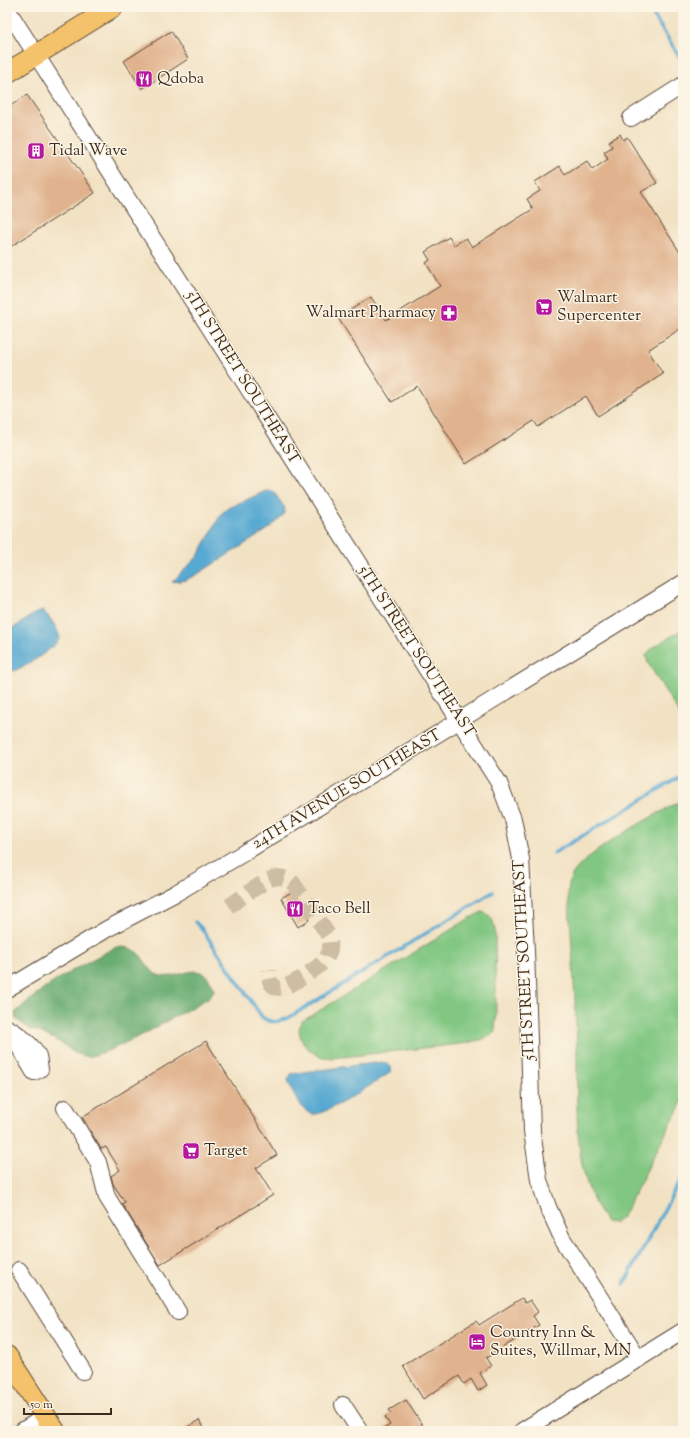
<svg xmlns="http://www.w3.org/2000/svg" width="690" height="1438" font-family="'Sorts Mill Goudy',serif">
  <rect width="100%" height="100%" fill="#fcf5e5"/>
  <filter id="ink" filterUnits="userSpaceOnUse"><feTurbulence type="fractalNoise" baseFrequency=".025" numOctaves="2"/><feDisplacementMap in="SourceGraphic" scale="8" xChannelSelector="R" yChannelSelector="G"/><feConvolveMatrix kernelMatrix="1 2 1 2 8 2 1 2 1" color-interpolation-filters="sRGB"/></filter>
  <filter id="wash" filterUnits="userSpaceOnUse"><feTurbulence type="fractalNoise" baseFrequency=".012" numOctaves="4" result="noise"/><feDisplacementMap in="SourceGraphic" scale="16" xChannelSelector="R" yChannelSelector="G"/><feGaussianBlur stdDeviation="0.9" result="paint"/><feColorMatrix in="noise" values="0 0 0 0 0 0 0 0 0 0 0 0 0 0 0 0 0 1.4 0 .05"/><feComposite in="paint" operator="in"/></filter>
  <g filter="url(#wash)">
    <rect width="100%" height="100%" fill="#f2e2c4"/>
    <g fill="#81c782" stroke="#5e7850">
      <path d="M 683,629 L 683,720 L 648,663 L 646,655 L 652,648 Z"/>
      <path d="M 683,800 L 683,1100 L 623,1216 L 615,1223 L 606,1222 C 570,1172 578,1105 577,1047 C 575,995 572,943 568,892 C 569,887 569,881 571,877 C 584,851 657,814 683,800 Z"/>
      <path d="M 482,912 C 492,915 492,919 495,928 L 496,1019 C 495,1023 496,1029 494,1032 C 490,1040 469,1042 461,1044 L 333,1058 C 330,1057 326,1058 323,1057 C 309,1054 294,1036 301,1022 L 470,918 Z"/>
    </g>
    <path fill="#68ac70" stroke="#526b47" d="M 116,947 C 133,947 136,949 146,963 C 149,966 151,970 154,973 C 175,987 202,951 214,990 L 210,997 L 144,1034 L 108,1051 L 88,1057 L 74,1053 L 63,1044 L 40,1032 L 31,1030 L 16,1019 L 15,1013 C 43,985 81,965 116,947 Z"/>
    <g fill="#57a9d2" stroke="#496a78">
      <path d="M 268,490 L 273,491 L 285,508 L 284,514 L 279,520 L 267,530 L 196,575 L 186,580 L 172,582 L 198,556 L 221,514 L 228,508 Z"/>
      <path d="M 43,611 C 51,618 57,628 60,638 C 55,649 19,671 7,673 L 7,630 C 20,627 30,613 43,611 Z"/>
      <path d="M 382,1062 L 388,1064 L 391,1067 L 391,1071 L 387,1075 C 375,1082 324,1117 312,1114 C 302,1112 291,1090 288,1080 L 291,1074 L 296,1073 Z"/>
    </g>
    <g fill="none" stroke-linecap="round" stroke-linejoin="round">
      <g stroke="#57a9d2" stroke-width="3.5">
        <path d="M 648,7 L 683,62"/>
        <path d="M 554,853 L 683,775"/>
        <path d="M 195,922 L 202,929 L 262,1017 C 271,1024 278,1022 288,1018 L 493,892"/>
        <path d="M 624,1284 L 683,1175"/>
      </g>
    </g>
    <g id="blocks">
      <g fill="#e0b28d">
        <path d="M 171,31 L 188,59 L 142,89 L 124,61 Z"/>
        <path d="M 27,95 L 95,193 L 7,249 L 7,108 Z"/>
        <path d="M 620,134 L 623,140 L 627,137 L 657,183 L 641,192 L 683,257 L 683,327 L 648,350 L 663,374 L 598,416 L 586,396 L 538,427 L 534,421 L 466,464 L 417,386 L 392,402 L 338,318 L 371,297 L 386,320 L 440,286 L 426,263 L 430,260 L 425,252 L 449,237 L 454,245 L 466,238 L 472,247 L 533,209 L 527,199 L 540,191 L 535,182 L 560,166 L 565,175 L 587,161 L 592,170 L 608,159 L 604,152 L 612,147 L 609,141 Z"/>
        <path d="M 292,892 L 309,920 L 298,927 L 281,898 Z"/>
        <path d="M 206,1041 L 277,1155 L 256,1168 L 273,1195 L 160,1265 L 122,1204 L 125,1202 L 113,1184 L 111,1176 L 120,1170 L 106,1147 L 101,1149 L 82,1117 Z"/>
        <path d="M 522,1298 L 525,1303 L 530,1300 L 538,1312 L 533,1316 L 539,1325 L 486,1358 L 491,1366 L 480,1373 L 487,1385 L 478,1391 L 471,1379 L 464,1384 L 459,1376 L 423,1399 L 403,1366 L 476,1321 L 479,1325 Z"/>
        <path d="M 406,1400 L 426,1431 L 380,1431 L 390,1425 L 385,1417 L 391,1413 L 389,1410 Z"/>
        <path d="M 199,1420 L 206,1431 L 181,1431 Z"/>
      </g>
    </g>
  </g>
  <g filter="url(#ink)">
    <use href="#blocks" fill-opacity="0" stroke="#564637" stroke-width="1"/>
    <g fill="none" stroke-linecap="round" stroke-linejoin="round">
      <path stroke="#cdbda3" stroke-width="16" stroke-dasharray="16 8" stroke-linecap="butt" d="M 229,906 C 240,899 266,878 278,877 C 284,877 289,880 293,883 L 329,936 C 331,944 331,950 327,957 C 323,966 293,984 284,987 C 281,988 277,988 275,987 C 268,983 269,976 269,970"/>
      <defs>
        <g id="minor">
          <path d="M 7,9 L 499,783 L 513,819 L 521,859 L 526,950 L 532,1131 L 539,1180 L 548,1207 L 562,1238 L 639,1359"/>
          <path d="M 631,118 L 683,85"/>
          <path d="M 7,989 L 107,929 L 176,893 L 242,854 L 683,583"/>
          <path d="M 7,1028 C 16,1032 34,1046 38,1056 C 39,1059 39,1065 40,1069 L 34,1072 L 18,1045 L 8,1039 L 7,1039"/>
          <path d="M 65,1108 L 98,1162 L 107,1197 L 178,1312"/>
          <path d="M 19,1270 L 83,1371"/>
          <path d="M 343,1405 L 360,1431"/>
          <path d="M 22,1431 L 46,1416"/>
          <path d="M 522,1431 L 683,1331"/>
        </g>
        <g id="major">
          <path d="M 7,73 L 113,7"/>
          <path d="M 7,1356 L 55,1431"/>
        </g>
      </defs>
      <use href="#minor" stroke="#564637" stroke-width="18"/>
      <use href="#major" stroke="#564637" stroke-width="22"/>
      <use href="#minor" stroke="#fff" stroke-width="16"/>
      <use href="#major" stroke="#f3c26a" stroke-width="20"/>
    </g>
  </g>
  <defs>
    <symbol id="restaurant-square" viewBox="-11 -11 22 22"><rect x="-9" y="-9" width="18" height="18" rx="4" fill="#b5179e" stroke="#fcf5e5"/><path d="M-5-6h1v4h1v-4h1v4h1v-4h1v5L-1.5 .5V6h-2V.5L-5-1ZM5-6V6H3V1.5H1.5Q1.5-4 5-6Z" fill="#fff"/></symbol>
    <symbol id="building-square" viewBox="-11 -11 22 22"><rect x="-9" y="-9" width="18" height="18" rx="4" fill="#b5179e" stroke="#fcf5e5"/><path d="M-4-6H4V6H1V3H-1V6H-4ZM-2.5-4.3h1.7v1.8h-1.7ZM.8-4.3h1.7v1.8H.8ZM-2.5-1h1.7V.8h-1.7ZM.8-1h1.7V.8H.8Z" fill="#fff"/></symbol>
    <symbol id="supermarket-square" viewBox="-11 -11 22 22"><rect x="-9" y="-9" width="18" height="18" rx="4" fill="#b5179e" stroke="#fcf5e5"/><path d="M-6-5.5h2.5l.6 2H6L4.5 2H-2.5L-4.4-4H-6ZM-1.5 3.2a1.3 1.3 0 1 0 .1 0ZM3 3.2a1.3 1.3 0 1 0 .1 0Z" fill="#fff"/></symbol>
    <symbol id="pharmacy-square" viewBox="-11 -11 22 22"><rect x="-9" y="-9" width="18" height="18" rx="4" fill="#b5179e" stroke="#fcf5e5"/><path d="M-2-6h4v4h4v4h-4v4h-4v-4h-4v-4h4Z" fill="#fff"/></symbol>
    <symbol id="hotel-square" viewBox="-11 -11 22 22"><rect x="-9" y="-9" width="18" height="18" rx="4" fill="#b5179e" stroke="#fcf5e5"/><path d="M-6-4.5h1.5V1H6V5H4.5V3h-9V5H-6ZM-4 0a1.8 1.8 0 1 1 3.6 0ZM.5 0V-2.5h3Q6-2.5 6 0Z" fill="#fff"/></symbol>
  </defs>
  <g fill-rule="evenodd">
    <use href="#restaurant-square" x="134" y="69" width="20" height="20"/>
    <use href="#building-square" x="26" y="141" width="20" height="20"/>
    <use href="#supermarket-square" x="534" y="297" width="20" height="20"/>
    <use href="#pharmacy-square" x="439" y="303" width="20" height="20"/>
    <use href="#restaurant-square" x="285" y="899" width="20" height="20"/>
    <use href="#supermarket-square" x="181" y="1141" width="20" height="20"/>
    <use href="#hotel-square" x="467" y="1332" width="20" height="20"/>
  </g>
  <g text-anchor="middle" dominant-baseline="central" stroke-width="3" stroke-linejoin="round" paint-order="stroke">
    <g font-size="16" fill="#3b2a1e" stroke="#fcf5e5" text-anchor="start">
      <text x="157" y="79">Qdoba</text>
      <text x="49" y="151">Tidal Wave</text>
      <text x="557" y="298">Walmart<tspan x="557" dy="18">Supercenter</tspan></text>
      <text x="436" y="313" text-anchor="end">Walmart Pharmacy</text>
      <text x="308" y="909">Taco Bell</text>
      <text x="204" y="1151">Target</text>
      <text x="490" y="1333">Country Inn &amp;<tspan x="490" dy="18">Suites, Willmar, MN</tspan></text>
    </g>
    <g font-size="16" fill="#3b2a1e" stroke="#fcf5e5">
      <text transform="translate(242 378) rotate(58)">5TH STREET SOUTHEAST</text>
      <text transform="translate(416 652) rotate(57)">5TH STREET SOUTHEAST</text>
      <text transform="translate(347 790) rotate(-31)">24TH AVENUE SOUTHEAST</text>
      <text transform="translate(525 960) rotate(-93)">5TH STREET SOUTHEAST</text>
    </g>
  </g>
  <rect width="690" height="1438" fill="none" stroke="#fcf5e5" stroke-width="24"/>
  <path d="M24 1408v6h87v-6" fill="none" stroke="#3b2a1e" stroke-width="2"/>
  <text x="30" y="1408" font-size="12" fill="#3b2a1e" stroke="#fcf5e5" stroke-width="3" paint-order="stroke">50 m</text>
</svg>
